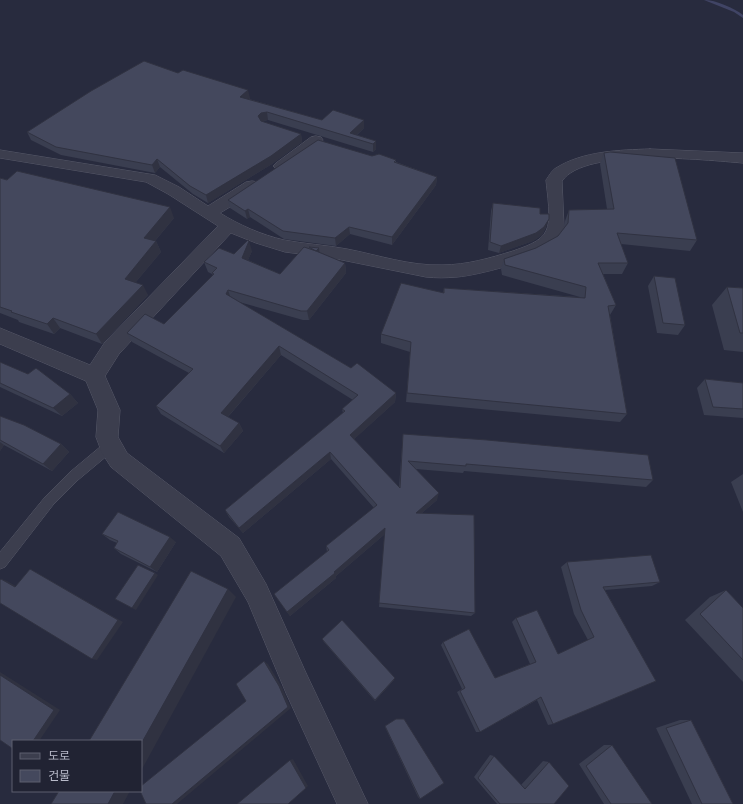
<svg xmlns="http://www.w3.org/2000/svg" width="743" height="804" font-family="Jost,'Noto Sans KR',sans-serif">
  <rect width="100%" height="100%" fill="#282b3e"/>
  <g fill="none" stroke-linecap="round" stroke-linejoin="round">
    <path fill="#404465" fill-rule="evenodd" d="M 704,0 C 716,0 734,8 743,15 L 743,18 L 734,12 Z"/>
    <defs>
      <path id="lane" d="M 110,441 L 114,442 L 116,446 L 114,450 L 78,480 L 53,505 L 5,567 L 0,569 L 0,552 L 45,497 L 70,472 L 106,442 Z"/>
      <g id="street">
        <path d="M 316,136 L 321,137 L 323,140 L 321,143 L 286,169 L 281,171 L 276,169 L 273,166 L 276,163 L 311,137 Z"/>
        <path d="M 650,149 L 743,153 L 743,163 C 706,160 585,147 562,181 L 564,227 C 563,235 557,243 551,247 C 533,261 479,275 457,277 C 446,278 436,278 426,277 L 332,258 L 285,252 L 256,243 L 231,233 L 119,354 L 105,376 L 120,410 L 118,437 L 127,453 L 239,538 L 266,584 L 306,673 L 368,804 L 337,804 L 286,693 L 248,602 L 221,556 L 111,467 L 102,453 L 96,437 L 98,410 L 86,381 L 0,344 L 0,328 L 90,365 L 105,342 L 218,226 L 168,194 L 146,182 L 0,158 L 0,150 L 155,175 L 179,187 L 208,206 L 246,182 L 252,181 L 258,182 L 260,186 L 258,190 L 220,213 C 239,225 262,235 284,240 C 305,244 326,245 347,249 C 378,255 410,266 442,265 C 467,265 490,258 513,251 C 524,247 541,242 546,231 C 552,221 547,192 546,180 C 549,176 552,170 556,168 C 583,151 620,150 650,149 Z"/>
      </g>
    </defs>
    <use href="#lane" stroke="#575969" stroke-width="1"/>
    <use href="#street" stroke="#575969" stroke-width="1"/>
    <use href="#lane" fill="#3c3e4e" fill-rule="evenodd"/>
    <use href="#street" fill="#3c3e4e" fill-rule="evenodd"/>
  </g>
  <g fill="#3a3e50">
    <path d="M 178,73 L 250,98 L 249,99 L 322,120 L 364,128 L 357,135 L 376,141 L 376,149 L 373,152 L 268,120 L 263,121 L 262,122 L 301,134 L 302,142 L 272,164 L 208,203 L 193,194 L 160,167 L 155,173 L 61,155 L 31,140 L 27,132 Z"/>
    <path d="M 604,153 L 697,240 L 690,251 L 621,244 L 628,263 L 622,274 L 603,274 L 616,305 L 610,315 L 627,414 L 620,422 L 406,402 L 410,352 L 381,343 L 381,334 L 443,293 L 444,288 L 580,297 L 502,275 L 501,269 L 504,259 L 536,248 L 558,236 L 564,227 L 565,221 L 569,210 L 607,209 L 600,164 Z"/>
    <path d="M 372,156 L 396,160 L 396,162 L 437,177 L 436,185 L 392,245 L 350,234 L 336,246 L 284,239 L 250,217 L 247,219 L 230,208 L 228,200 Z"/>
    <path d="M 0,178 L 174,218 L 155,241 L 156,241 L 161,252 L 135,283 L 148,295 L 102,344 L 60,328 L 54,334 L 19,322 L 18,320 L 0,313 Z"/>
    <path d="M 493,203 L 540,214 L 546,227 L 542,235 L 533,241 L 499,253 L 488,250 L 491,211 Z"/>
    <path d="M 309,247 L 320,253 L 345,263 L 346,273 L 309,320 L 303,320 L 239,302 L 351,368 L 396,393 L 395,402 L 354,439 L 399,487 L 403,434 L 653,480 L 646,487 L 464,471 L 463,473 L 416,469 L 437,500 L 422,513 L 475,613 L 471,616 L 379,607 L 385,534 L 336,576 L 336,578 L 290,616 L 274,594 L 327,552 L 326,546 L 374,508 L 331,459 L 243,533 L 229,517 L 225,510 L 343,413 L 342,409 L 353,400 L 281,355 L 228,417 L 239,423 L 243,431 L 224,453 L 161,414 L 156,406 L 189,373 L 132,342 L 127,333 L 164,324 L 213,275 L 212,274 L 208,272 L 204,262 L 234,254 L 252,251 L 248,260 L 280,274 L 309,249 Z"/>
    <path d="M 654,276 L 685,325 L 678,335 L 657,333 L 648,286 Z"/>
    <path d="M 727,287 L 743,288 L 743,352 L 724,350 L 712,305 Z"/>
    <path d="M 0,362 L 70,394 L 78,403 L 62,416 L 0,387 Z"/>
    <path d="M 705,379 L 743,383 L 743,418 L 704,415 L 697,388 Z"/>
    <path d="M 0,416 L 61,444 L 69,452 L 52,471 L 4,445 L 0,451 Z"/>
    <path d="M 743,474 L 743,512 L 731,482 Z"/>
    <path d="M 102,534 L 176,542 L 157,572 L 121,554 L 114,548 L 117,543 L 110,540 Z"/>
    <path d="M 567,562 L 660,582 L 652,586 L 605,590 L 656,681 L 553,724 L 548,725 L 537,700 L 480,732 L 476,732 L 457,692 L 462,689 L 441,645 L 443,642 L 495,678 L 530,664 L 512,622 L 516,618 L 558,654 L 588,640 L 574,614 L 561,567 Z"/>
    <path d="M 726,590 L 743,608 L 743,682 L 685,620 L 710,597 Z"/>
    <path d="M 322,639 L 394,680 L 375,701 L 324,642 Z"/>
    <path d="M 396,719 L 420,799 L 418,797 L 385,727 Z"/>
    <path d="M 680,720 L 691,720 L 733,804 L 692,804 L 656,728 Z"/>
    <path d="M 604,745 L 612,745 L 652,804 L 604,804 L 579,764 Z"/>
    <path d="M 490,755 L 494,756 L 521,785 L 543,761 L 549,762 L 554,804 L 497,804 L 474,777 Z"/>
  </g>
  <g fill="#303241">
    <path d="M 248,90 L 250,98 L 242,105 L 240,97 Z"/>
    <path d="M 267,112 L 268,120 L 263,121 L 260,124 L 258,116 L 261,113 Z"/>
    <path d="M 364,120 L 364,128 L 353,138 L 350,133 Z"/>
    <path d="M 301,134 L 302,142 L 272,164 L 208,203 L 206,195 Z"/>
    <path d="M 376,141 L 376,149 L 373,152 L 373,144 Z"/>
    <path d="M 157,159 L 160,167 L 155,173 L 152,165 Z"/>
    <path d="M 437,177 L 436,185 L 392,245 L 392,237 Z"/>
    <path d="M 170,207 L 174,218 L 149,248 L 144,238 Z"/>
    <path d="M 248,209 L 250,217 L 247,219 L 245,211 Z"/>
    <path d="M 549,219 L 546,227 L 542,235 L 533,241 L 499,253 L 501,246 Z"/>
    <path d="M 349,227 L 350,234 L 336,246 L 335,238 Z"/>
    <path d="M 156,241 L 161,252 L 130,289 L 125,279 Z"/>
    <path d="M 249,241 L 252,251 L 245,267 L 242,258 Z"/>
    <path d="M 319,248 L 320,258 L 316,251 Z"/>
    <path d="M 345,263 L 346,273 L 309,320 L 307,311 Z"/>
    <path d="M 143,285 L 148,295 L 102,344 L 96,334 Z"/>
    <path d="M 228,290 L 231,299 L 226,294 Z"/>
    <path d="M 53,318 L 60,328 L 54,334 L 47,324 Z"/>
    <path d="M 279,346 L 281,355 L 225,420 L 221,413 Z"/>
    <path d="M 396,393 L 395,402 L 351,442 L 350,435 Z"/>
    <path d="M 70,394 L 78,403 L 62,416 L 53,408 Z"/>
    <path d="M 239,423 L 243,431 L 224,453 L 220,446 Z"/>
    <path d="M 0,442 L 4,445 L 0,451 Z"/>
    <path d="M 61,444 L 69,452 L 52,471 L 43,464 Z"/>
    <path d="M 330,452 L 331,459 L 243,533 L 239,528 Z"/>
    <path d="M 439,493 L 437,500 L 415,519 L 416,513 Z"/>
    <path d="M 385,528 L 385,534 L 336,576 L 336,578 L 290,616 L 287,612 Z"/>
    <path d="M 170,537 L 176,542 L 157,572 L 150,567 Z"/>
    <path d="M 30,569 L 123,622 L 97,660 L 92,659 Z"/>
    <path d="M 155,573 L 158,575 L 136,610 L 132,608 Z"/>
    <path d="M 1,579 L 7,581 L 21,589 L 15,587 Z"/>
    <path d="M 228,589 L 236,597 L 141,771 L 141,744 Z"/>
    <path d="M 264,661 L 268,664 L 282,687 L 291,708 L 177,804 L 172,804 L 288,707 Z"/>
    <path d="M 0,672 L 60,710 L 39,741 L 33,741 L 0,675 Z"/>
    <path d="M 395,678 L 394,680 L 375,701 L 375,700 Z"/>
    <path d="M 293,759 L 308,786 L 288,804 L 290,760 Z"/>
    <path d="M 115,791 L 130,791 L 123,804 L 108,804 Z"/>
  </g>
  <g fill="#44485d" stroke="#303241">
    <path d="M 144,61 L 178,73 L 183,70 L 248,90 L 240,97 L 322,120 L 333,110 L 364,120 L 350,133 L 376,141 L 373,144 L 267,112 L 261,113 L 258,116 L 261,121 L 301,134 L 271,156 L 206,195 L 190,186 L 157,159 L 152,165 L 56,147 L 27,132 L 91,91 Z"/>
    <path d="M 318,140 L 372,156 L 379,154 L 396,160 L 394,162 L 437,177 L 392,237 L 349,227 L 335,238 L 283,231 L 248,209 L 245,211 L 228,200 Z"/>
    <path d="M 610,152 L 675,158 L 697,240 L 617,233 L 628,263 L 598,263 L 616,305 L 608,306 L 627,414 L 407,393 L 411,342 L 381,334 L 401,283 L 444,293 L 444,288 L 585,298 L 586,287 L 505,265 L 504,259 L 536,248 L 558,236 L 568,223 L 569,210 L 614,209 L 604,153 Z"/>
    <path d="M 17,171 L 170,207 L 144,238 L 156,241 L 125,279 L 143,285 L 96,334 L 53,318 L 47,324 L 11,312 L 12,311 L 0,307 L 0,178 L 7,180 Z"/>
    <path d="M 493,203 L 540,208 L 540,214 L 549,214 L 549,219 L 544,227 L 536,233 L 501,246 L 490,242 Z"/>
    <path d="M 248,240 L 249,241 L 242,258 L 280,274 L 304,247 L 316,251 L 309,247 L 319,248 L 316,251 L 345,263 L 307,311 L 301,311 L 228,290 L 226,294 L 351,368 L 357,363 L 396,393 L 350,435 L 400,488 L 403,434 L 487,440 L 648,455 L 653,480 L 466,464 L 466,466 L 408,461 L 439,493 L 416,513 L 474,515 L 475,613 L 379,603 L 385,528 L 334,572 L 335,573 L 287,612 L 274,594 L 329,550 L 326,546 L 377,505 L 330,452 L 239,528 L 225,510 L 345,411 L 342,409 L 358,395 L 279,346 L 221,413 L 239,423 L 220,446 L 156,406 L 193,369 L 127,333 L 145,314 L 164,324 L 214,274 L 212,273 L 217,268 L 204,262 L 219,248 L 234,254 Z"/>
    <path d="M 654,276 L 675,278 L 685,325 L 663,323 Z"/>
    <path d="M 727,287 L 743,288 L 743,333 L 740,333 Z"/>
    <path d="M 0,362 L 28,374 L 36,368 L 70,394 L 53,408 L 0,383 Z"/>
    <path d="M 705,379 L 743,383 L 743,409 L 713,407 Z"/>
    <path d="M 0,416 L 24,425 L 61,444 L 43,464 L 0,440 Z"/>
    <path d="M 118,512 L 170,537 L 150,567 L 114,548 L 118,541 L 102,534 Z"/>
    <path d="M 651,555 L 660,582 L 603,587 L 656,681 L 553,724 L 541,697 L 480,732 L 460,691 L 465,688 L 443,642 L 469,629 L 495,678 L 536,662 L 516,618 L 537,610 L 558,654 L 594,637 L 581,610 L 567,562 Z"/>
    <path d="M 138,565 L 155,573 L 132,608 L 115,599 Z"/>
    <path d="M 30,569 L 118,620 L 92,659 L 0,603 L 0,580 L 1,579 L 15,587 Z"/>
    <path d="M 191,571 L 228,589 L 141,744 L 141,741 L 89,741 Z"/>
    <path d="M 726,590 L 743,608 L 743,660 L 700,614 Z"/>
    <path d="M 342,620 L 395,678 L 375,700 L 322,639 Z"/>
    <path d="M 264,661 L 279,686 L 288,707 L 172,804 L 146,804 L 140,791 L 141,791 L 141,786 L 246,701 L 236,684 Z"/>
    <path d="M 0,675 L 54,710 L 33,741 L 13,741 L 13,749 L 0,740 Z"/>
    <path d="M 396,719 L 404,719 L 444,783 L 420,799 L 385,726 Z"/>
    <path d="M 691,720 L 733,804 L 702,804 L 666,728 Z"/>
    <path d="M 612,745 L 652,804 L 611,804 L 586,766 Z"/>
    <path d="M 494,756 L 525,789 L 549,762 L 569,786 L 554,804 L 500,804 L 478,778 Z"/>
    <path d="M 290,760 L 306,788 L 288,804 L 237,804 Z"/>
    <path d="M 59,791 L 115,791 L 108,804 L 51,804 Z"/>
  </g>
  <rect x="12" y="740" width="130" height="52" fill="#212333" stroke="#5d5f6f"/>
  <rect x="20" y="753" width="20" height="6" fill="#3c3e4e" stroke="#5d5f6f"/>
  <text x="48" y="760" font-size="12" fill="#b8bac9">도로</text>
  <rect x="20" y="770" width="20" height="12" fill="#44485d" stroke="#5d5f6f"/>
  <text x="48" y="780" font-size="12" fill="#b8bac9">건물</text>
</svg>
